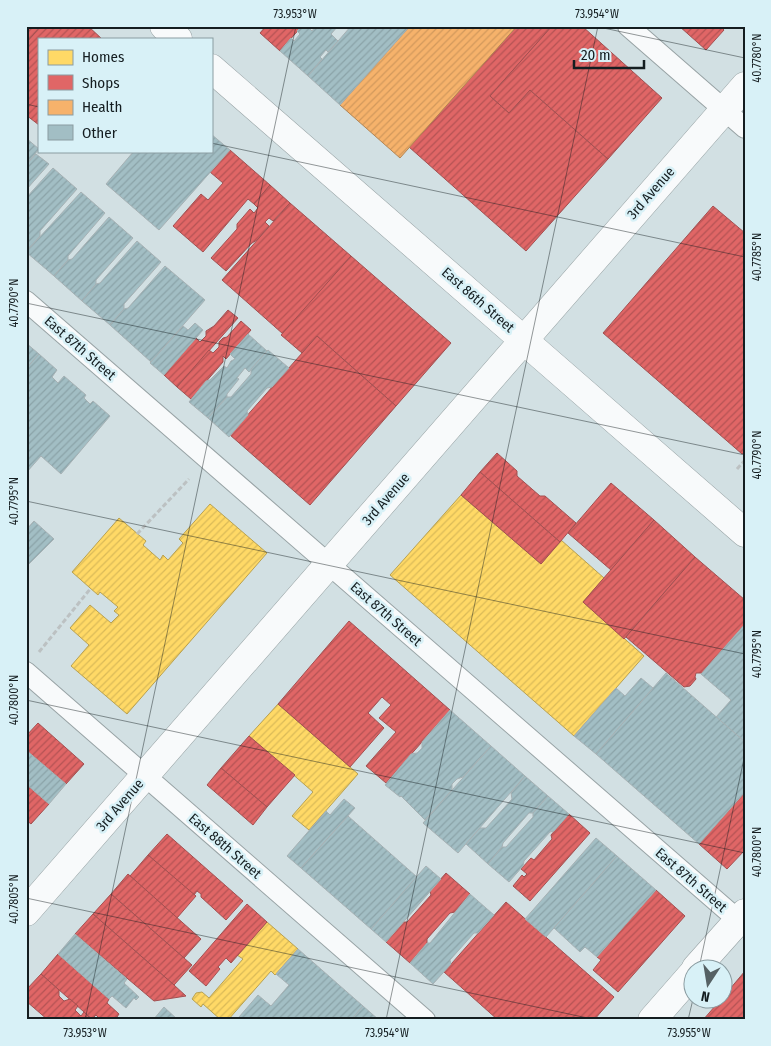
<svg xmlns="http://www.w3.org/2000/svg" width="771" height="1046" font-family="'Fira Sans Condensed',sans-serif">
  <defs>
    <pattern id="homes-hatch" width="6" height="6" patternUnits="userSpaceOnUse" patternTransform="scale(1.25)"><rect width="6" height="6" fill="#ffd966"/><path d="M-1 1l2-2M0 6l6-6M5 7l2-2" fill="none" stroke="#daba58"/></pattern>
    <pattern id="shops-hatch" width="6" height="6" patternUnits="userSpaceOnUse" patternTransform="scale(1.25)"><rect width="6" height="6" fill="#e06666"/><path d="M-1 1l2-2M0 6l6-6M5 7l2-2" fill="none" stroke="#b45354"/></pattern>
    <pattern id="health-hatch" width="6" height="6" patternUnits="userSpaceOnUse" patternTransform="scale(1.25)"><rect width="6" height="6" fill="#f6b26b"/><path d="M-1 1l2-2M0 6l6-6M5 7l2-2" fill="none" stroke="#d2995c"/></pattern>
    <pattern id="building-hatch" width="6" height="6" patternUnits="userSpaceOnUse" patternTransform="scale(1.25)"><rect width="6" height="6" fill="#a2bec4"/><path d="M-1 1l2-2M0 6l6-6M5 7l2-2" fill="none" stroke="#8ba3a8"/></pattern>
  </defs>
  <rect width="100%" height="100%" fill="#d2e0e3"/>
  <g fill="url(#homes-hatch)" stroke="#b8a151">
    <path d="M 461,495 L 541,564 L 561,540 L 604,578 L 583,602 L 644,656 L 574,736 L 390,575 Z"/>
    <path d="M 210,504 L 267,553 L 127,714 L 71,666 L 89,645 L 70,628 L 90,605 L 111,623 L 119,615 L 114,611 L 118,607 L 100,592 L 98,595 L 72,572 L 119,518 L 146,541 L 143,545 L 160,560 L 163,555 L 168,560 L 183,543 L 179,539 Z"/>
    <path d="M 278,704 L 358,774 L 309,830 L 292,816 L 313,792 L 249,736 Z"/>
    <path d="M 267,922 L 298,949 L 275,975 L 271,971 L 228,1020 L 221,1020 L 203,1004 L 201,1007 L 192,999 L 196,993 L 202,992 L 209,998 L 243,959 L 237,955 Z"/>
  </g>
  <g fill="url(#shops-hatch)" stroke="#a35051">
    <path d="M 26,26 L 41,26 L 26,43 Z"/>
    <path d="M 41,26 L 88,26 L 102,39 L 39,39 L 39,125 L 26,115 L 26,43 Z"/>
    <path d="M 266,26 L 302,26 L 280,51 L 260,33 Z"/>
    <path d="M 517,26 L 552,26 L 490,96 L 509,113 L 530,90 L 608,159 L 526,251 L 409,147 Z"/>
    <path d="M 552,26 L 582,26 L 662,98 L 608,159 L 530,90 L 509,113 L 490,96 Z"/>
    <path d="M 679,26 L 720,26 L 724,30 L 706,50 Z"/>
    <path d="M 230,150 L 270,185 L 254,204 L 248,199 L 203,252 L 173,226 L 201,194 L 208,200 L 223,183 L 210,172 Z"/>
    <path d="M 270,185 L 290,203 L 273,221 L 269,218 L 265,222 L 269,226 L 257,240 L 252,243 L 226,271 L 211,258 L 237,229 L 237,224 L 250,209 L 254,213 L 258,208 L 254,204 Z"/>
    <path d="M 290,203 L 351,256 L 283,334 L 222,280 Z"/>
    <path d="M 713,206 L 745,233 L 745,451 L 742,454 L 603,333 Z"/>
    <path d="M 351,256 L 451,343 L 396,406 L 317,336 L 302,353 L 281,335 Z"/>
    <path d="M 228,310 L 238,318 L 177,387 L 164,375 L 196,338 L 200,342 L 206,336 L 206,331 L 214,326 Z"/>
    <path d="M 241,321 L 251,330 L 226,359 L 223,356 L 223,362 L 191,399 L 177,387 L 209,350 L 213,353 L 219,347 L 219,342 L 223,338 L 227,337 Z"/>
    <path d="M 317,336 L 396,406 L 310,505 L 230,435 Z"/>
    <path d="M 497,453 L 517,471 L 517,476 L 540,496 L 545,496 L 576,523 L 560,542 L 480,472 Z"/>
    <path d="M 480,472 L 560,542 L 541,564 L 461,495 Z"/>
    <path d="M 611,483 L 654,520 L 611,570 L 568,533 Z"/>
    <path d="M 654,520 L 695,557 L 624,639 L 583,602 Z"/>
    <path d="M 695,557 L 745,600 L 745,624 L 702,673 L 696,673 L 695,677 L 696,679 L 690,686 L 684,687 L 626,637 Z"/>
    <path d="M 349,621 L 450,710 L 386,783 L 366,766 L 396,732 L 379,718 L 391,705 L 382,697 L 368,713 L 384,728 L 350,767 L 278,704 Z"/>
    <path d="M 38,723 L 84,764 L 66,784 L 26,750 L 26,736 Z"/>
    <path d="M 249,736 L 295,775 L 267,807 L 221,768 Z"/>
    <path d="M 221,768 L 267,807 L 253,825 L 207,785 Z"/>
    <path d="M 26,784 L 49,804 L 31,824 L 26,820 Z"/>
    <path d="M 745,792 L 745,850 L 727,869 L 699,844 Z"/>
    <path d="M 569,814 L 590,833 L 530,901 L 513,886 L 522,875 L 524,877 L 527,874 L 521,869 L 531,858 L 534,860 L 552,839 L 551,835 Z"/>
    <path d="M 167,834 L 243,901 L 226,920 L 201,897 L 201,894 L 197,891 L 194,895 L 148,855 Z"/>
    <path d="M 148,855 L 196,896 L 177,918 L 130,876 Z"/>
    <path d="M 446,873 L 470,894 L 455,912 L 450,913 L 427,939 L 427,943 L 410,963 L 386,942 L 403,922 L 407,922 L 431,895 L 430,891 Z"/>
    <path d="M 128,874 L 201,939 L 184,958 L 111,894 Z"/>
    <path d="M 656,890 L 685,916 L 618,992 L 593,970 L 601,960 L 597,957 Z"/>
    <path d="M 111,894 L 192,965 L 174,985 L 93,914 Z"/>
    <path d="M 506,902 L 614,997 L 594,1020 L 498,1020 L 444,972 Z"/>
    <path d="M 247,904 L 267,922 L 231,963 L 226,958 L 218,967 L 220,969 L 206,986 L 189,971 Z"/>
    <path d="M 93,914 L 174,985 L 186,996 L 154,1001 L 75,934 Z"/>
    <path d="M 58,954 L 109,999 L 107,1003 L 119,1014 L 115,1020 L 101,1020 L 96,1015 L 92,1019 L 41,974 Z"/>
    <path d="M 745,971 L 745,1020 L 703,1020 L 722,998 L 724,998 L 724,996 Z"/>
    <path d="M 41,974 L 59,990 L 59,996 L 64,1001 L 70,999 L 78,1006 L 75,1010 L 81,1016 L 84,1012 L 92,1020 L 48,1020 L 26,1001 L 26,990 Z"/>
  </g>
  <path fill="url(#health-hatch)" stroke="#b28554" d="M 410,26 L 517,26 L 400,158 L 340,105 Z"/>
  <g fill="url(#building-hatch)" stroke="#a6b1b4">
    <path d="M 302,26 L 307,26 L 312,31 L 316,26 L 338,26 L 331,34 L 338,41 L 328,52 L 326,50 L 320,57 L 322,59 L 308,76 L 280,51 L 291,38 L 294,41 L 300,34 L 297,31 Z"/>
    <path d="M 351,26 L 410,26 L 340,105 L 308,76 Z"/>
    <path d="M 211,134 L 230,150 L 159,230 L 106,184 L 134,151 L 211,151 Z"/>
    <path d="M 26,138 L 39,149 L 26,165 Z"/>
    <path d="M 36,154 L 49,164 L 26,190 L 26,165 Z"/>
    <path d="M 53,168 L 77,189 L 40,231 L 40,236 L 26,252 L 26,198 Z"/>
    <path d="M 81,192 L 105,213 L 68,256 L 68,260 L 54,276 L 26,252 Z"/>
    <path d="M 109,217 L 133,238 L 96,280 L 96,284 L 82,301 L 54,276 L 68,260 L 72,259 Z"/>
    <path d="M 137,241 L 161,262 L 124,304 L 124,309 L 110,325 L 82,301 L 96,284 L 100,283 Z"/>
    <path d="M 165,266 L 205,300 L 151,362 L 110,325 L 124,309 L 128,308 Z"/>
    <path d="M 195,323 L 203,330 L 164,375 L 150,363 L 183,326 L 188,330 Z"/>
    <path d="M 248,334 L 267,351 L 249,372 L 245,368 L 237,378 L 239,379 L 227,394 L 227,397 L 208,418 L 189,402 L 206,381 L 210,380 L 224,366 L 227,368 L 231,361 L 235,359 L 230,354 Z"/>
    <path d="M 26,343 L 39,354 L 26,369 Z"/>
    <path d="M 268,350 L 289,368 L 272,387 L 267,388 L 247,411 L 248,415 L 229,437 L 208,418 L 227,397 L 231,397 L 251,374 L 251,369 Z"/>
    <path d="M 39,354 L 57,370 L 52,377 L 58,383 L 64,376 L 86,395 L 84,398 L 90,404 L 93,401 L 110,416 L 61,474 L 41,456 L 26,473 L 26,369 Z"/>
    <path d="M 34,521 L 54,539 L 26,567 L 26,530 Z"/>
    <path d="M 745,624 L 745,742 L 716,717 L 731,700 L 701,674 Z"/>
    <path d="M 666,673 L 745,742 L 745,792 L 699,844 L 596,754 Z"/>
    <path d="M 641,678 L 653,688 L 596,754 L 574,736 L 616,688 L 625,696 Z"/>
    <path d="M 450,710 L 491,746 L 463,777 L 457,779 L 452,784 L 452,790 L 425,820 L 401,796 L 400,797 L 385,785 L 411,754 L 417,753 L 422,748 L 422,742 Z"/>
    <path d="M 491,746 L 525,776 L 458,853 L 423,823 Z"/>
    <path d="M 26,750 L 66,784 L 49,804 L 26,784 Z"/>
    <path d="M 525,776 L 548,796 L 533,813 L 529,813 L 503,843 L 502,847 L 488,864 L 466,844 L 480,828 L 486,828 L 512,799 L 511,793 Z"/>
    <path d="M 548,796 L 569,814 L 554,831 L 550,832 L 524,861 L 523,866 L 509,882 L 488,864 L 502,847 L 506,847 L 533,817 L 533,813 Z"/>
    <path d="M 344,799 L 355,808 L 301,868 L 287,856 L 326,811 L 330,815 Z"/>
    <path d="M 348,816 L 417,877 L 371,929 L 301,868 Z"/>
    <path d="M 596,838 L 617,856 L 546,937 L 525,919 Z"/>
    <path d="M 617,856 L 656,890 L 597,957 L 585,947 L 580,952 L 554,928 Z"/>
    <path d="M 426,866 L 441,879 L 386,942 L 371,929 Z"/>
    <path d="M 470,894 L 494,915 L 478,933 L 474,933 L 450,960 L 451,964 L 433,984 L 410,963 L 427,943 L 430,943 Z"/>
    <path d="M 75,934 L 127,979 L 124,983 L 139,997 L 136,1000 L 134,998 L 126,1008 L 112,996 L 109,999 L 58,954 Z"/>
    <path d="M 298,949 L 363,1006 L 351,1020 L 327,1020 L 324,1018 L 323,1020 L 242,1020 L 239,1017 L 258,995 L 271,1006 L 289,985 L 276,974 Z"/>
    <path d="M 363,1006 L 379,1020 L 351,1020 Z"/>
    <path d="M 164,1007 L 178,1020 L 153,1020 Z"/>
  </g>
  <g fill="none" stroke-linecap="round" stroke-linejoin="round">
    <defs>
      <g id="minor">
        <path d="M 628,26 L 745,128"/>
        <path d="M 26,301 L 745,926"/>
        <path d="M 26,672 L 425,1020"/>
      </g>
      <g id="secondary">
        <path d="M 164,26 L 178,39"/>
        <path d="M 211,68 L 745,533"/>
        <path d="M 696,968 L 745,913"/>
        <path d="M 652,1020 L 694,972"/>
      </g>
      <path id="primary" d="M 26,912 L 745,86"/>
    </defs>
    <use href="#minor" stroke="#98a3a5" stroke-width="22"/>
    <use href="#secondary" stroke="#98a3a5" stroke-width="29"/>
    <use href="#primary" stroke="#98a3a5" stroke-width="29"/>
    <g stroke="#bcc1c2" stroke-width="3" stroke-dasharray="5 2.5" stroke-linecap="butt">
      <path d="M 737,469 L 745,460"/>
      <path d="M 137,534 L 189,479"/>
      <path d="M 39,652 L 91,588"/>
      <path d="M 26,708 L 27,707"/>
    </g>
    <use href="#minor" stroke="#f8fafb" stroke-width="20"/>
    <use href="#secondary" stroke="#f8fafb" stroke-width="28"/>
    <use href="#primary" stroke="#f8fafb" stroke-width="28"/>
  </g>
  <path fill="none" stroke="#141d20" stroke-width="1" stroke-opacity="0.45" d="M 594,26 L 745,58M 26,104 L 39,107M 211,143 L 745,257M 26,303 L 745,455M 26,501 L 745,654M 26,700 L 745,853M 26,898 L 597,1020M 699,968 L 745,754M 85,1020 L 296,26M 386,1020 L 598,26M 688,1020 L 694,995"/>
  <g text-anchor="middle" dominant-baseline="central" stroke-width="5" stroke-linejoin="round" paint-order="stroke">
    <g font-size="14" fill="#141d20" stroke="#d8f1f7">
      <text transform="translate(651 193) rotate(-49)">3rd Avenue</text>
      <text transform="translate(478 300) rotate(41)">East 86th Street</text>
      <text transform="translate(80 348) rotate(41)">East 87th Street</text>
      <text transform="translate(386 499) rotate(-49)">3rd Avenue</text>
      <text transform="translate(386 614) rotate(41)">East 87th Street</text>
      <text transform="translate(120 805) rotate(-49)">3rd Avenue</text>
      <text transform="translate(225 846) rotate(41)">East 88th Street</text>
      <text transform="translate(691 880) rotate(41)">East 87th Street</text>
    </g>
  </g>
  <rect width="771" height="1046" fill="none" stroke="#d8f1f7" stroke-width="55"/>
  <rect x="38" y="38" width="175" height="115" fill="#d8f1f7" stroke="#8a9ca1"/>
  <rect x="48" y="50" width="25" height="15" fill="#ffd966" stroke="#8a9ca1"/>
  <text x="82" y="62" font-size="15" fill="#141d20">Homes</text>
  <rect x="48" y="75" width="25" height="15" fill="#e06666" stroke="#8a9ca1"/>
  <text x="82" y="88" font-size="15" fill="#141d20">Shops</text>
  <rect x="48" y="100" width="25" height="15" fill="#f6b26b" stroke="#8a9ca1"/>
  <text x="82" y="112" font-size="15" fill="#141d20">Health</text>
  <rect x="48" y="125" width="25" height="15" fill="#a2bec4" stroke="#8a9ca1"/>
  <text x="82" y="138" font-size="15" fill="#141d20">Other</text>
  <g transform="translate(708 984) rotate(192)"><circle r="24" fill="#d8f1f7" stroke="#8a9ca1"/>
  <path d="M0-4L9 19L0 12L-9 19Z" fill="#566164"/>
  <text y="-8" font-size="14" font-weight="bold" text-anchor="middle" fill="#141d20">N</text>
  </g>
  <path d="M574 60v8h70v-8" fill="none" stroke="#141d20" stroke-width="2.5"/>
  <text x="581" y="60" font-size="15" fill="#141d20" stroke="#d8f1f7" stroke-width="4" paint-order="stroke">20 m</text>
  <rect x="28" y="28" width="716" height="990" fill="none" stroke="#141d20" stroke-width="2"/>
  <g font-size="12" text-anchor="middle" fill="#141d20">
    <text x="295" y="18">73.953°W</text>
    <text x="597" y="18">73.954°W</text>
    <text transform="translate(757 58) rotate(-90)" y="4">40.7780°N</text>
    <text transform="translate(757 257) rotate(-90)" y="4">40.7785°N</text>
    <text transform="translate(14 303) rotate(-90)" y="4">40.7790°N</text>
    <text transform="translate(757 455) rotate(-90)" y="4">40.7790°N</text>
    <text transform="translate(14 501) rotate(-90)" y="4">40.7795°N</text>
    <text transform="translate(757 654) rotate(-90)" y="4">40.7795°N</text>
    <text transform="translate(14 700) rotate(-90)" y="4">40.7800°N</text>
    <text transform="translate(757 852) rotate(-90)" y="4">40.7800°N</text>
    <text transform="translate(14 899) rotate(-90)" y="4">40.7805°N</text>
    <text x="85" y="1037">73.953°W</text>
    <text x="387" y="1037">73.954°W</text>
    <text x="689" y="1037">73.955°W</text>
  </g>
</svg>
